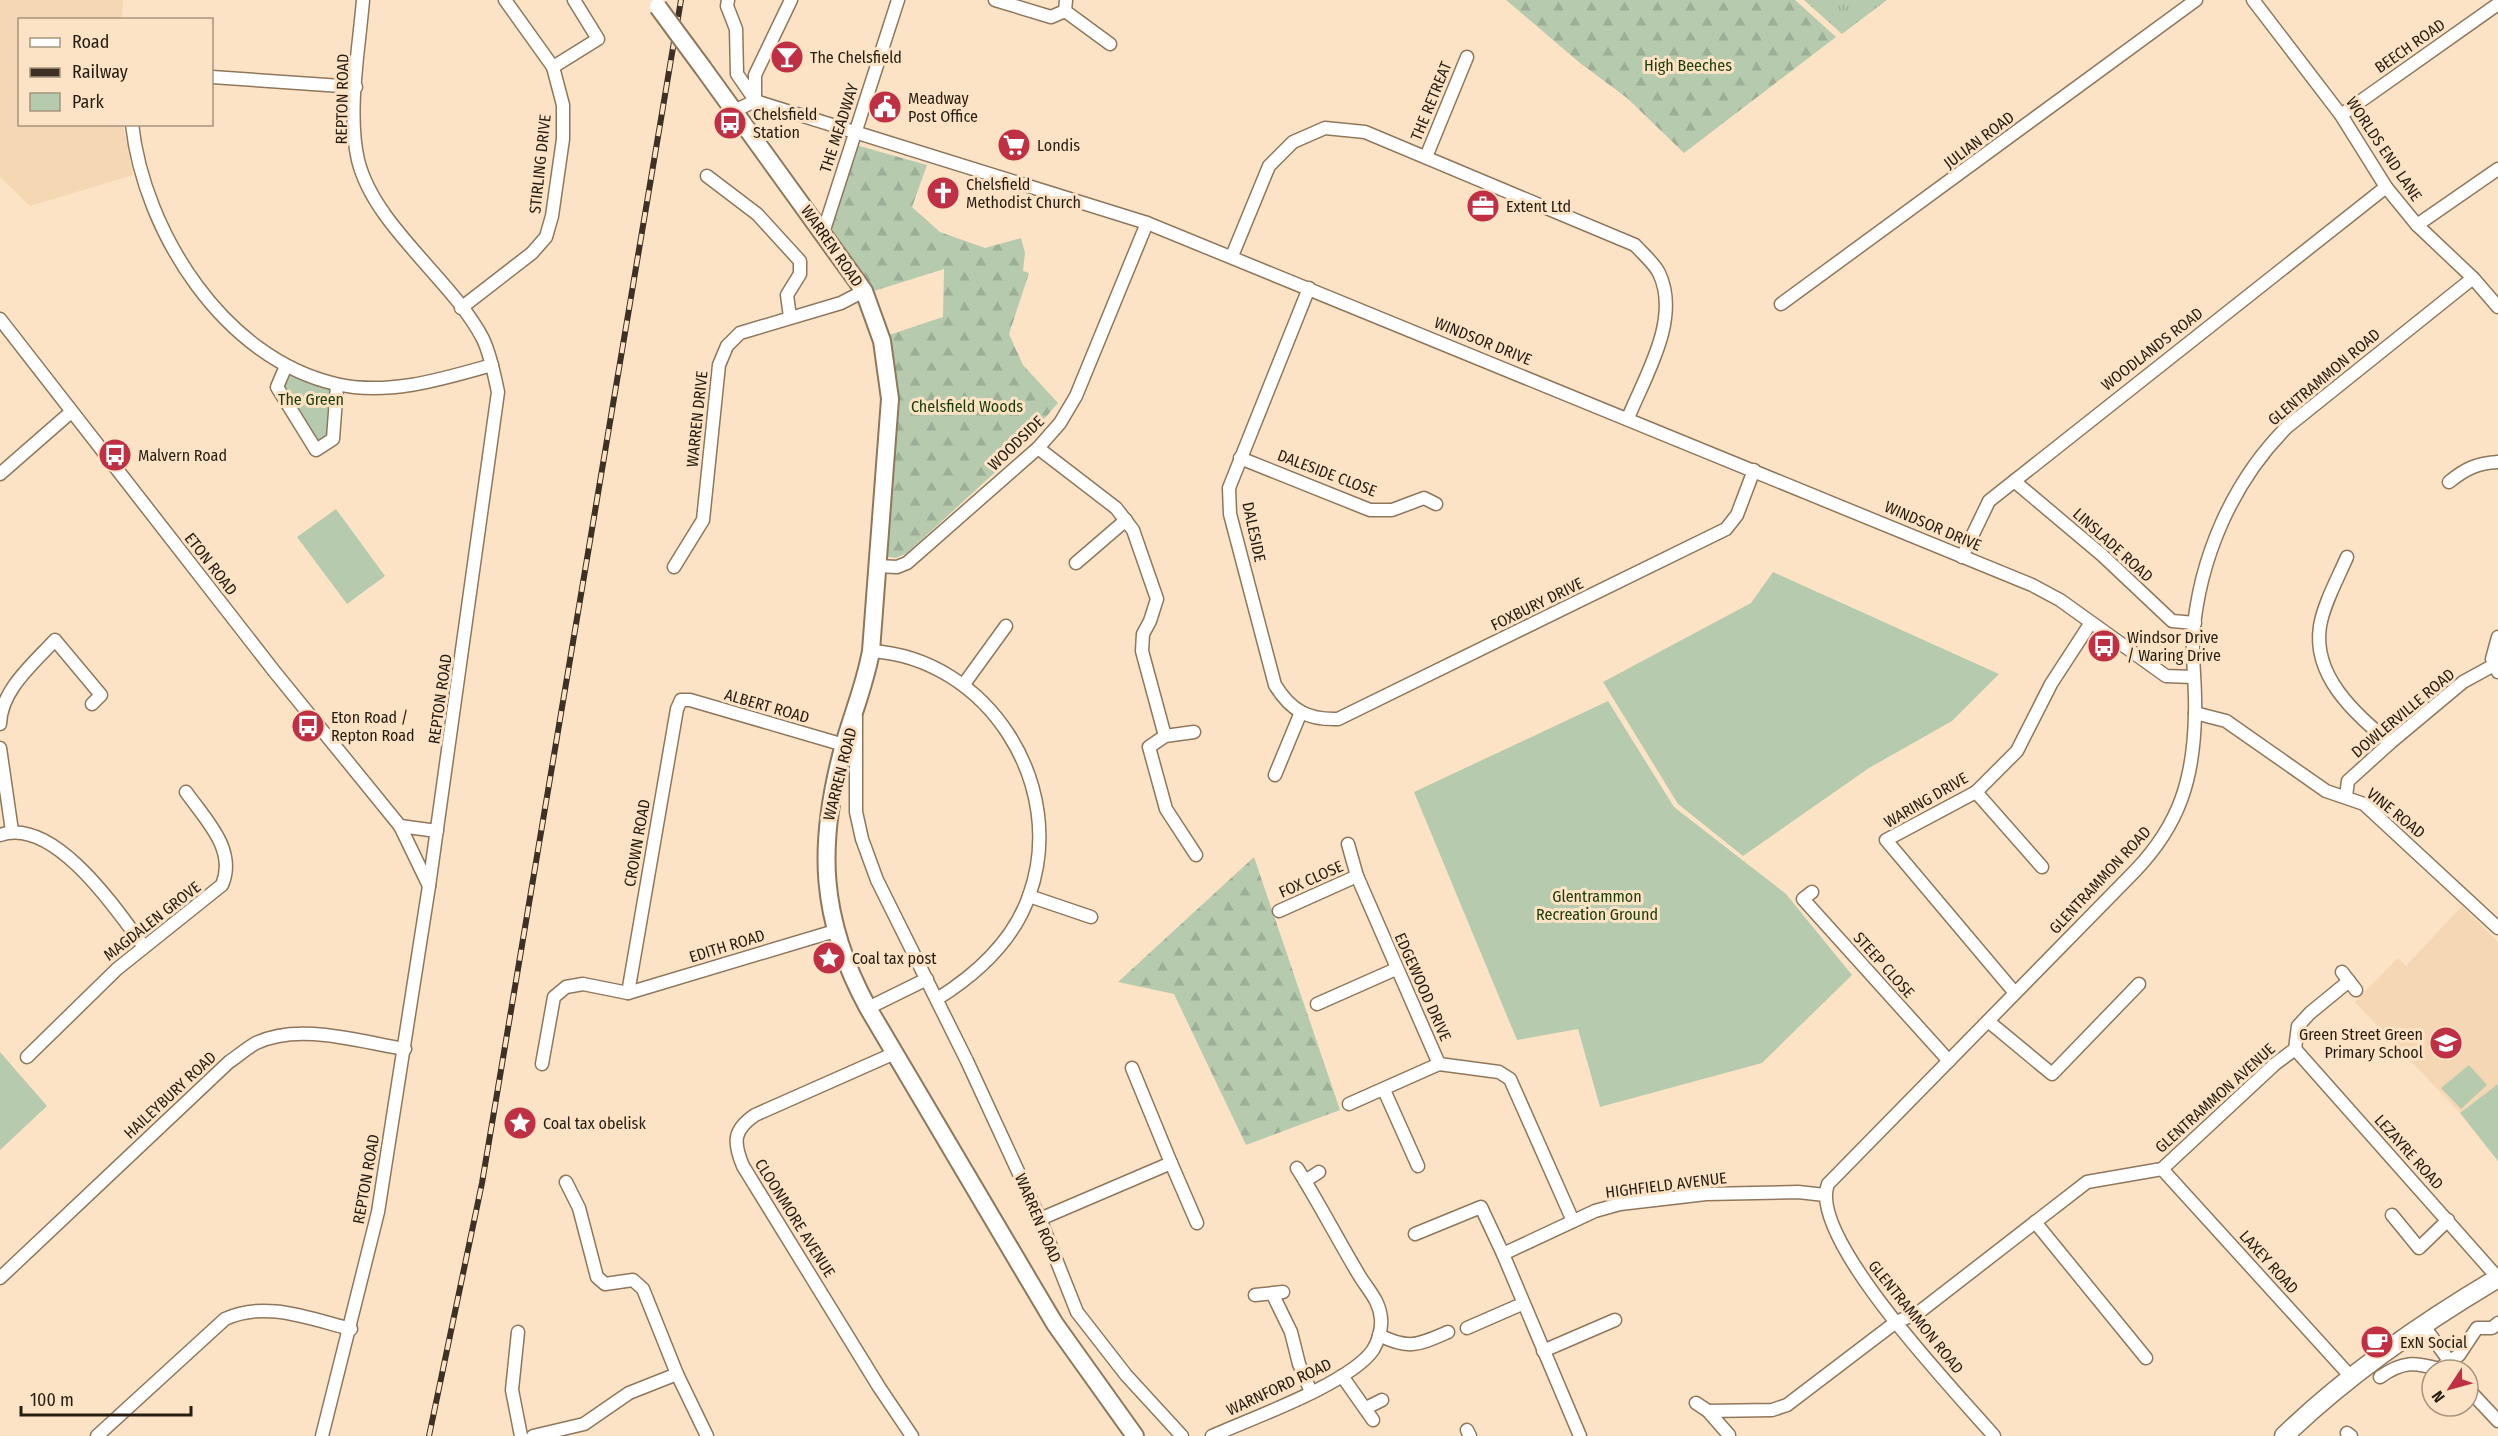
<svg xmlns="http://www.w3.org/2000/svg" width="2498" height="1436" font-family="'Fira Sans Condensed',sans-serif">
  <defs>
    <pattern id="grass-tufts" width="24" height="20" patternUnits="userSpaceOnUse" patternTransform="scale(1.5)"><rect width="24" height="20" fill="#b6cbae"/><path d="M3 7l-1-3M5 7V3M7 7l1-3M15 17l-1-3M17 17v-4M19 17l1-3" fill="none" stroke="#9cae95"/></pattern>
    <pattern id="forest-firs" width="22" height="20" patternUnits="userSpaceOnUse" patternTransform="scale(1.5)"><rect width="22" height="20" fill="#b6cbae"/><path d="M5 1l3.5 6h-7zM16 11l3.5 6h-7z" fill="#9cae95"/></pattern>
  </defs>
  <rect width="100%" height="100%" fill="#fde3c5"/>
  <g fill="#f6d7b4">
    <path d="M 0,0 L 123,0 L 122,19 L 20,20 L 20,124 L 123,125 L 133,175 L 30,206 L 0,177 Z"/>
    <path d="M 2462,906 L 2498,942 L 2498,1084 L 2460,1113 L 2355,1002 L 2398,958 L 2406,966 Z"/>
  </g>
  <path fill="url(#grass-tufts)" d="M 1804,0 L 1887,0 L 1842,34 Z"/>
  <g fill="url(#forest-firs)">
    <path d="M 1506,0 L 1795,0 L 1836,37 L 1684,153 L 1627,98 L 1580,63 Z"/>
    <path d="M 856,145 L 927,165 L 912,207 L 940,232 L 985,248 L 1021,238 L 1025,253 L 1023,271 L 1029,273 L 1009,334 L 1023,365 L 1058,403 L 1037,427 L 1027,443 L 907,553 L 896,558 L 883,556 L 886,336 L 943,317 L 944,269 L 874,291 L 829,230 Z"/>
    <path d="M 1254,857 L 1340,1110 L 1246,1145 L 1174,994 L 1118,982 Z"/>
  </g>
  <g fill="#b6cbae">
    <path d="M 290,371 L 330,386 L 332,393 L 328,435 L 317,443 L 281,389 Z"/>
    <path d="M 336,509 L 385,576 L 347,604 L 297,537 Z"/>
    <path d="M 1773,572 L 1999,674 L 1952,721 L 1869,768 L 1743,856 L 1678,804 L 1603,682 L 1751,603 Z"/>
    <path d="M 1608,701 L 1674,807 L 1786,894 L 1852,975 L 1762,1063 L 1600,1107 L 1578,1029 L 1517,1040 L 1414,792 Z"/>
    <path d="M 0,1052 L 47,1106 L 0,1150 Z"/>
    <path d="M 2469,1065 L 2487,1085 L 2461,1109 L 2441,1088 Z"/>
    <path d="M 2498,1084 L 2498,1161 L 2460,1113 Z"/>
  </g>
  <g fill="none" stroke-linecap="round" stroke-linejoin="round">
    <defs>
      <g id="street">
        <path d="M 728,0 L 727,6 L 736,29 L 737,74 L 755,100"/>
        <path d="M 995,0 L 1051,17 L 1065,11 L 1066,0"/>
        <path d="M 2253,0 L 2341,115 L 2386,187 L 2417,225 L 2473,278 L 2498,307"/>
        <path d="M 1065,11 L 1110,44"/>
        <path d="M 553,67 L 598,39 L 574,0"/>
        <path d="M 212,77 L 356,87"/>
        <path d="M 755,101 L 755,75 L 791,0"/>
        <path d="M 734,111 L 755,101 L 1147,223 L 2032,585 L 2060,600 L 2166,676 L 2193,677"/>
        <path d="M 2341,115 L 2498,4"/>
        <path d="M 132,124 C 144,233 225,359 336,384 C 388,396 443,379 492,365"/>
        <path d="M 1426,157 L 1467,57"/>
        <path d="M 707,176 L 757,214 L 800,261 L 800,274 L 787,295 L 790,317"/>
        <path d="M 2417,225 L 2498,169"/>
        <path d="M 823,233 L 898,0"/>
        <path d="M 1232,256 L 1269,166 L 1293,142 L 1325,128 L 1365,132 L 1635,245 C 1643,254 1654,263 1659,273 C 1681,319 1645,376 1628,418"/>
        <path d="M 1309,288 L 1229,488 L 1230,514 L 1275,685 C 1291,711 1308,720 1338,719 L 1726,529 L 1737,515 L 1754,470"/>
        <path d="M 1781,304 L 2196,0"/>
        <path d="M 461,308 L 532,253 L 546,237 L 552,216 L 563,139 L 563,105 L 553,67 L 505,0"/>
        <path d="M 0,319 L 274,671 L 400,826 L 429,886"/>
        <path d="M 286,366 L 277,387 L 316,450 L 333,439 L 337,385"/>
        <path d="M 1038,448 L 1116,508 L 1133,530 L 1157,599 L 1150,621 L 1143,634 L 1142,651 L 1165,736"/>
        <path d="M 1240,458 L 1370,510 L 1392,510 L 1424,498 L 1436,504"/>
        <path d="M 0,474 L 71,412"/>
        <path d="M 2014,481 L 2102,555 L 2172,621 L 2195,623"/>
        <path d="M 2449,482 C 2465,469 2477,463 2498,462"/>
        <path d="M 1962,557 L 1989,501 L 2386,187"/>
        <path d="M 2347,557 C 2338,578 2324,603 2320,626 C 2312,677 2356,714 2390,743"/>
        <path d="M 1076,563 L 1126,520"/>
        <path d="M 877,566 L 897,567 L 907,563 L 1038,448 L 1060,423 L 1076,396 L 1147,223"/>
        <path d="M 674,567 L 703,520 L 719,365 L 727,346 L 740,333 L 841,303 L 864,291"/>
        <path d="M 871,651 C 988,658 1069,786 1029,896 C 1013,942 977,974 937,999"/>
        <path d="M 2498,672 L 2492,659 L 2498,637"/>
        <path d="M 964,684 L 1006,626"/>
        <path d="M 2195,713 L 2226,721 L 2326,791 L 2364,804 L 2498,928"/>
        <path d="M 856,717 L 856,812 L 862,839 L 877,880 L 967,1061 L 1040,1219 L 1077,1312 L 1126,1375 L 1182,1436"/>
        <path d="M 0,724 C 1,690 33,664 55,640 L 101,695 L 92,704"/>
        <path d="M 1194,732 L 1165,736 L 1149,747 L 1166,809 L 1196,855"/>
        <path d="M 0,748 L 12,831"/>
        <path d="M 1275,775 L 1301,712"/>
        <path d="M 1976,792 L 2042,867"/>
        <path d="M 2346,796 L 2348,781 L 2390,743 L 2463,682 L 2494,665"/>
        <path d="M 400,826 L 437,831"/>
        <path d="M 0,835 C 54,816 117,910 144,947"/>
        <path d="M 1348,844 L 1357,876 L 1439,1064 L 1499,1072 L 1510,1079 L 1573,1221"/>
        <path d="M 1812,892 L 1803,899 L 1949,1061"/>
        <path d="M 1029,896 L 1091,917"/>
        <path d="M 1279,911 L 1357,876"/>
        <path d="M 2342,972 L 2356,990"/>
        <path d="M 628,993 L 677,709 L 681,700 L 690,700 L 844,745"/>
        <path d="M 2015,993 L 1886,840 L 1976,792 L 2017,751 L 2051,684 L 2090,624"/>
        <path d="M 1317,1004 L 1396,969"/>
        <path d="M 868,1008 L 927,979"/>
        <path d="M 1988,1021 L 2052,1074 L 2139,984"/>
        <path d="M 2295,1049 L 2498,1278"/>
        <path d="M 895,1053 L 755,1115 C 733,1130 733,1142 743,1166 L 879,1387 L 912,1436"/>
        <path d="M 27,1057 L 117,969 L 222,885 C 237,850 206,820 186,792"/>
        <path d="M 542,1064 L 554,997 L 566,987 L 583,984 L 628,993 L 835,931"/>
        <path d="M 1132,1068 L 1171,1163"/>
        <path d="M 1384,1090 L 1418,1166"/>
        <path d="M 1349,1104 L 1439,1064"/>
        <path d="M 2162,1169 L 2352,1378"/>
        <path d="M 1305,1181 L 1319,1172"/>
        <path d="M 2392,1215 L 2419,1248 L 2448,1220"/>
        <path d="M 1040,1219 L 1171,1163 L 1197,1223"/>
        <path d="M 2035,1222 L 2146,1358"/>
        <path d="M 1415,1234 L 1481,1207 L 1503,1254"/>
        <path d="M 0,1278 L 229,1062 C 238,1056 247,1048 256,1043 C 300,1022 360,1042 405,1049"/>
        <path d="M 1255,1295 L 1283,1292"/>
        <path d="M 1273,1295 L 1291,1332 L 1299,1364 L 1311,1392"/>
        <path d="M 2423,1325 L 2456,1370"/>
        <path d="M 1467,1328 L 1522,1304"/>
        <path d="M 518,1332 L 512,1390 L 521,1436"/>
        <path d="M 1379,1335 C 1409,1350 1418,1345 1448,1332"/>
        <path d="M 1543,1351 L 1615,1320"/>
        <path d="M 677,1374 L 707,1436"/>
        <path d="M 1342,1376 L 1373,1420"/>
        <path d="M 2380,1377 C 2403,1361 2414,1362 2439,1369 L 2459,1355 L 2477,1328 L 2492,1328 L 2498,1323"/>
        <path d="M 2468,1389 L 2498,1421"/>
        <path d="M 1696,1403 L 1708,1411 L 1729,1435"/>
        <path d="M 1366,1408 L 1382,1400"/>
        <path d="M 1708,1411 L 1772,1410 L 1787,1405 L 1896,1322 L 1918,1313 L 2087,1182 L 2162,1169 L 2275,1064 L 2295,1049 L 2298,1026 L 2310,1013 L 2349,981"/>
        <path d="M 1467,1430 L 1470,1436"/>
        <path d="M 2347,1433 L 2351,1436"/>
        <path d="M 97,1436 L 225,1319 C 265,1300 310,1319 351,1329"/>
        <path d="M 322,1436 L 378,1212 L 429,886 L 498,392 C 494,374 491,356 483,339 C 452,279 374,226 358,160 C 347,112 359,49 363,0"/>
        <path d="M 533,1436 L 584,1424 L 629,1393 L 677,1374 L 643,1289 L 633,1280 L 605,1284 L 597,1277 L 579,1208 L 566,1182"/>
        <path d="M 1212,1436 C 1252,1418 1349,1384 1373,1350 C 1378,1342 1382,1329 1381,1319 C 1380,1301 1368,1290 1359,1275 C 1338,1240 1319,1203 1297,1168"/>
        <path d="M 1580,1436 L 1503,1254 L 1595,1211 L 1620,1204 L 1706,1194 L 1798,1192 L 1825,1195"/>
        <path d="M 1994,1436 C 1958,1394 1807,1238 1828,1184 L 2135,871 C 2180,824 2194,778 2195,713 C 2196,687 2192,661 2193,636 C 2199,559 2232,482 2287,427 L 2473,278"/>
      </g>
      <path id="secondary" d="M 703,68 L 864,291 L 882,341 L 890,399 L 871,651 C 865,685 852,715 843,748 C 817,845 819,918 868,1008 L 1033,1287 L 1055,1324 L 1135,1436"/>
      <path id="primary" d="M 2284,1436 C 2348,1374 2422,1323 2498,1278"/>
    </defs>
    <use href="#street" stroke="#8e775c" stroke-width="15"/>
    <use href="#secondary" stroke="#8e775c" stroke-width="20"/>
    <use href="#primary" stroke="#8e775c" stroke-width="21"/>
    <use href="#street" stroke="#fff" stroke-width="12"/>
    <use href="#secondary" stroke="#fff" stroke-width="16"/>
    <use href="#primary" stroke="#fff" stroke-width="18"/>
    <defs>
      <path id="rail" d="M 429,1436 L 482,1183 L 681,0"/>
    </defs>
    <use href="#rail" stroke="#3c3124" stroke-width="6"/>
    <use href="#rail" stroke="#fde3c5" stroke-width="4" stroke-dasharray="11" stroke-linecap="butt"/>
    <defs>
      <path id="secondary-bridge" d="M 658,7 L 703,68"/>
    </defs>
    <use href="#secondary-bridge" stroke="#8e775c" stroke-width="20" stroke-linecap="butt"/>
    <use href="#secondary-bridge" stroke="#fff" stroke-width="16"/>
  </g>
  <defs>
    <symbol id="bar-disc" viewBox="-11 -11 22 22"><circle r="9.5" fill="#c03044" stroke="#fde3c5"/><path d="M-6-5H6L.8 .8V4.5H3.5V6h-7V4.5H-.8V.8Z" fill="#fff"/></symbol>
    <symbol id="civic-disc" viewBox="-11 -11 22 22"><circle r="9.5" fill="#c03044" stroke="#fde3c5"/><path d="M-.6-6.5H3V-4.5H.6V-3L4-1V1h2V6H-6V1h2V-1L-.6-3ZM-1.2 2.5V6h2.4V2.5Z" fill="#fff"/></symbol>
    <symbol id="bus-disc" viewBox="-11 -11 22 22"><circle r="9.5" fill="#c03044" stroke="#fde3c5"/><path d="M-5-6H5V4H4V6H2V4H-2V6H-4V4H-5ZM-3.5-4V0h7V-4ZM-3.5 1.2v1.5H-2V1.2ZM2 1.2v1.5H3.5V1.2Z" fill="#fff"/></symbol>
    <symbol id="supermarket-disc" viewBox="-11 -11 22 22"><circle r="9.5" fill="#c03044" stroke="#fde3c5"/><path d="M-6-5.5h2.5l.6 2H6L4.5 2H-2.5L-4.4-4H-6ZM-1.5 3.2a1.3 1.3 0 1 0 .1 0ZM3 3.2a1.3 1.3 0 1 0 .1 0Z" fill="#fff"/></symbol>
    <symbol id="church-disc" viewBox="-11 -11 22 22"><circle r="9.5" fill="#c03044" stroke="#fde3c5"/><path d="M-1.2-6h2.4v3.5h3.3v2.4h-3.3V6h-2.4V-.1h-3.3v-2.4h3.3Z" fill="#fff"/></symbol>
    <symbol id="office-disc" viewBox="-11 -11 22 22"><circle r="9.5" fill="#c03044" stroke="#fde3c5"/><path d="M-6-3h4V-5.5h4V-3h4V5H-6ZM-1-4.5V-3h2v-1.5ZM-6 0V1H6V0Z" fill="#fff"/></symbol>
    <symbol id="sight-disc" viewBox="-11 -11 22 22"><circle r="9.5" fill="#c03044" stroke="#fde3c5"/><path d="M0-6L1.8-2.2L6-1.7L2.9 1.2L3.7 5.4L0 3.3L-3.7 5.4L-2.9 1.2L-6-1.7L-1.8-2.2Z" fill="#fff"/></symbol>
    <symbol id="school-disc" viewBox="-11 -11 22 22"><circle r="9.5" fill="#c03044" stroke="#fde3c5"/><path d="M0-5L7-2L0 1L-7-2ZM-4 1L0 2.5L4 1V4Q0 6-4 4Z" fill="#fff"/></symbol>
    <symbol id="cafe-disc" viewBox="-11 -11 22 22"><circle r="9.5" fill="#c03044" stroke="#fde3c5"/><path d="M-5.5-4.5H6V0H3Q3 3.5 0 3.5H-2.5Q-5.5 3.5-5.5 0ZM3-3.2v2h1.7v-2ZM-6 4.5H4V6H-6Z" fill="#fff"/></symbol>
  </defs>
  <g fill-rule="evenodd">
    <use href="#bar-disc" x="768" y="38" width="38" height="38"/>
    <use href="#civic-disc" x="866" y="88" width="38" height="38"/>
    <use href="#bus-disc" x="711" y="104" width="38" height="38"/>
    <use href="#supermarket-disc" x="995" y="126" width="38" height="38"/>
    <use href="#church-disc" x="924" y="174" width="38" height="38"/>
    <use href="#office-disc" x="1464" y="187" width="38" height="38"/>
    <use href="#bus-disc" x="96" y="436" width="38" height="38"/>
    <use href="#bus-disc" x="2085" y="627" width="38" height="38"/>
    <use href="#bus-disc" x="289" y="707" width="38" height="38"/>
    <use href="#sight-disc" x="810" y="939" width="38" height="38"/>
    <use href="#school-disc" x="2427" y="1024" width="38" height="38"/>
    <use href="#sight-disc" x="501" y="1104" width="38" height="38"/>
    <use href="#cafe-disc" x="2358" y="1323" width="38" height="38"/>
  </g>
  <g text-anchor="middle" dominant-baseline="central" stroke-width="6" stroke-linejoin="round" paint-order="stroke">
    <g font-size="16" fill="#261d12" stroke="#fde3c5">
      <text transform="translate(2410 46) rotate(-35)">BEECH ROAD</text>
      <text transform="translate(342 99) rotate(-89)">REPTON ROAD</text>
      <text transform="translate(1431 101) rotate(-68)">THE RETREAT</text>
      <text transform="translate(839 128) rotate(-72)">THE MEADWAY</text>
      <text transform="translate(1979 140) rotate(-37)">JULIAN ROAD</text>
      <text transform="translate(2384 149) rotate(56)">WORLDS END LANE</text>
      <text transform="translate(540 164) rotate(-84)">STIRLING DRIVE</text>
      <text transform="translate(832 246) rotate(55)">WARREN ROAD</text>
      <text transform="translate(1483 341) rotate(22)">WINDSOR DRIVE</text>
      <text transform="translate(2152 349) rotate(-38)">WOODLANDS ROAD</text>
      <text transform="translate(2324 377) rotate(-40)">GLENTRAMMON ROAD</text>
      <text transform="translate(697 419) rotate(-84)">WARREN DRIVE</text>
      <text transform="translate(1016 443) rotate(-44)">WOODSIDE</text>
      <text transform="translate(1327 473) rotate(21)">DALESIDE CLOSE</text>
      <text transform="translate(1933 526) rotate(23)">WINDSOR DRIVE</text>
      <text transform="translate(1254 532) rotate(78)">DALESIDE</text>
      <text transform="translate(2113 545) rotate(42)">LINSLADE ROAD</text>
      <text transform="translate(211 564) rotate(52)">ETON ROAD</text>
      <text transform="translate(1537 604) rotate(-26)">FOXBURY DRIVE</text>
      <text transform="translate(440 699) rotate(-82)">REPTON ROAD</text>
      <text transform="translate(767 706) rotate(16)">ALBERT ROAD</text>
      <text transform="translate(2403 713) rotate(-40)">DOWLERVILLE ROAD</text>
      <text transform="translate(840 774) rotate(-76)">WARREN ROAD</text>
      <text transform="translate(1926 800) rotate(-30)">WARING DRIVE</text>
      <text transform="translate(2396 813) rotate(39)">VINE ROAD</text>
      <text transform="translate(637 843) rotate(-80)">CROWN ROAD</text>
      <text transform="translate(1311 879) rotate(-24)">FOX CLOSE</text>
      <text transform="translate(2100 880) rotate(-47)">GLENTRAMMON ROAD</text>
      <text transform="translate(152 921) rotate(-38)">MAGDALEN GROVE</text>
      <text transform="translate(727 946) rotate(-17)">EDITH ROAD</text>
      <text transform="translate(1884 965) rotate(48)">STEEP CLOSE</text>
      <text transform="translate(1423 987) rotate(66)">EDGEWOOD DRIVE</text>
      <text transform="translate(170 1095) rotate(-43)">HAILEYBURY ROAD</text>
      <text transform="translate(2215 1098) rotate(-42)">GLENTRAMMON AVENUE</text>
      <text transform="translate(2409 1152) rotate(48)">LEZAYRE ROAD</text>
      <text transform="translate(366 1179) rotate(-80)">REPTON ROAD</text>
      <text transform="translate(1666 1185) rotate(-7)">HIGHFIELD AVENUE</text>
      <text transform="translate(795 1218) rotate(58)">CLOONMORE AVENUE</text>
      <text transform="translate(1038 1218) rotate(67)">WARREN ROAD</text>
      <text transform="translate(2269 1262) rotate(48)">LAXEY ROAD</text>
      <text transform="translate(1916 1317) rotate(51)">GLENTRAMMON ROAD</text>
      <text transform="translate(1279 1387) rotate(-25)">WARNFORD ROAD</text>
    </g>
    <g font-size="16" fill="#261d12" stroke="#fde3c5" text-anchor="start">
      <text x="810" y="57">The Chelsfield</text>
      <text x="908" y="98">Meadway<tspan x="908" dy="18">Post Office</tspan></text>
      <text x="753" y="114">Chelsfield<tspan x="753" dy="18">Station</tspan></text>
      <text x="1037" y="145">Londis</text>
      <text x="966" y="184">Chelsfield<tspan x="966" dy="18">Methodist Church</tspan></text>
      <text x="1506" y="206">Extent Ltd</text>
      <text x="138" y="455">Malvern Road</text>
      <text x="2127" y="637">Windsor Drive<tspan x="2127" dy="18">/ Waring Drive</tspan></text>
      <text x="331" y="717">Eton Road /<tspan x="331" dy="18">Repton Road</tspan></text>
      <text x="852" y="958">Coal tax post</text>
      <text x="2423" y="1034" text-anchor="end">Green Street Green<tspan x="2423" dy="18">Primary School</tspan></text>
      <text x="543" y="1123">Coal tax obelisk</text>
      <text x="2400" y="1342">ExN Social</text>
    </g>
    <g font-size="16" fill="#1a3d07" stroke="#fde3c5">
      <text x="1688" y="65">High Beeches</text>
      <text x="311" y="399">The Green</text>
      <text x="967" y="406">Chelsfield Woods</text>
      <text x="1597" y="896">Glentrammon<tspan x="1597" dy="18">Recreation Ground</tspan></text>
    </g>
  </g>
  <rect x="18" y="18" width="195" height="108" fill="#fde3c5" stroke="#a7947d" stroke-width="1.5"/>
  <rect x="30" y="38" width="30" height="9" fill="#ffffff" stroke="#a7947d" stroke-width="1.5"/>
  <text x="72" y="48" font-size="18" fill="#261d12">Road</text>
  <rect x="30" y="68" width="30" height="9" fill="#3c3124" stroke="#a7947d" stroke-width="1.5"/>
  <text x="72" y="78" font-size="18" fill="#261d12">Railway</text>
  <rect x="30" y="93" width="30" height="18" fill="#b6cbae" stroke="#a7947d" stroke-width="1.5"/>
  <text x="72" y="108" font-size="18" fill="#261d12">Park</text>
  <g transform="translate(2450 1388) rotate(234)"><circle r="28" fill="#fde3c5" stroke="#a7947d" stroke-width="1.5"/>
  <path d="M0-4.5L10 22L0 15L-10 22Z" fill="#c03044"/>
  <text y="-9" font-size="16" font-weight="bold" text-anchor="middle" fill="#261d12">N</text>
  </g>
  <path d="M21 1406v9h170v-9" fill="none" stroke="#261d12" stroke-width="3"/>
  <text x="30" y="1406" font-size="18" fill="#261d12" stroke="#fde3c5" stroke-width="4.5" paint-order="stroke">100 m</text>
</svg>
